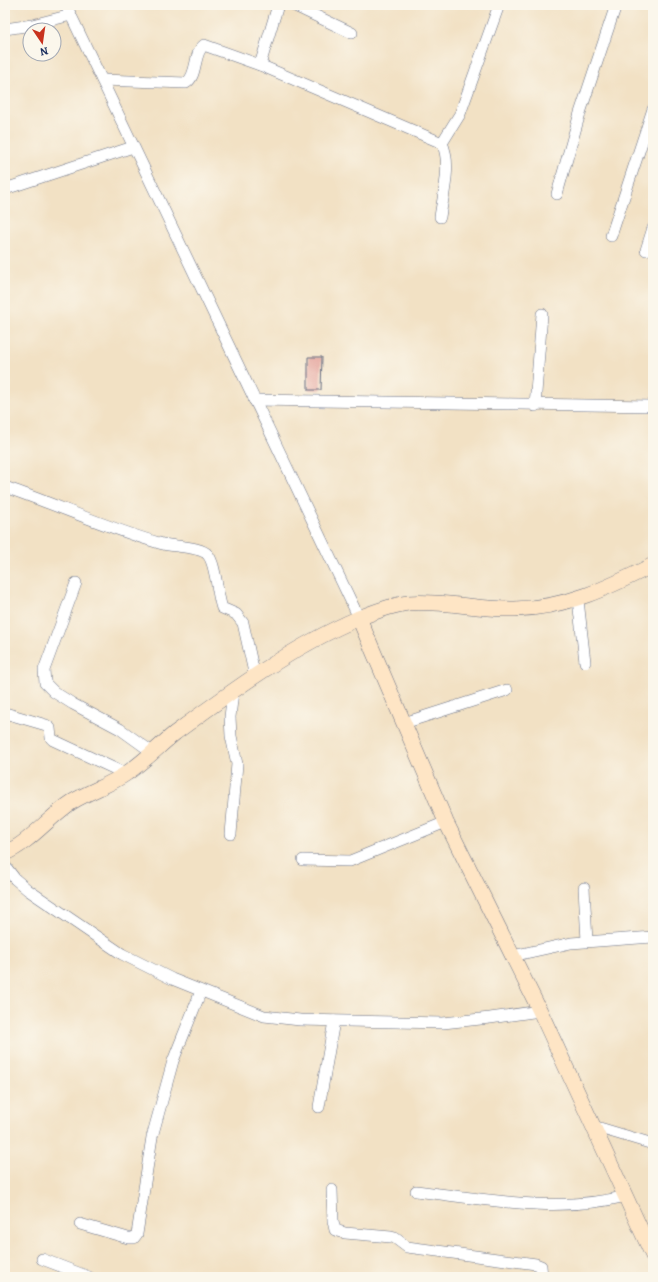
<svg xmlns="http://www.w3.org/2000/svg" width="658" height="1282" font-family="Alegreya,serif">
  <rect width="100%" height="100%" fill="#fbf7ec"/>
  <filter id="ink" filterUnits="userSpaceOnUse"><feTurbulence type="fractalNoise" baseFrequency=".025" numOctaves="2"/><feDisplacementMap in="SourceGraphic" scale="8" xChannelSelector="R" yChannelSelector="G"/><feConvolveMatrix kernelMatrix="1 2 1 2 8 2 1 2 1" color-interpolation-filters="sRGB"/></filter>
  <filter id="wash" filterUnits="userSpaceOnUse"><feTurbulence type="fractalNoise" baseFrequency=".012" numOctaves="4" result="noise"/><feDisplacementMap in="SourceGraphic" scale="16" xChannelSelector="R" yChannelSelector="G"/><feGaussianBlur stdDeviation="0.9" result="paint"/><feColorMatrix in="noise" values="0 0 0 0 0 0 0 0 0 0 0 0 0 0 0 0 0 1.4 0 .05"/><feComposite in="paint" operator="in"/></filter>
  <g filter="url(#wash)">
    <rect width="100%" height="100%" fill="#f2e1c4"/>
    <g id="blocks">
      <path fill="#e0928b" d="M 308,357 L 322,357 L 321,390 L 308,390 Z"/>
    </g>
  </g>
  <g filter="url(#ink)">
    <use href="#blocks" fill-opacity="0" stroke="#666d82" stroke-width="1"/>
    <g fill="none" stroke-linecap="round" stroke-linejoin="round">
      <defs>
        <g id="street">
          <path d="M 66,5 L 359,618"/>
          <path d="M 293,5 L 352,33"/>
          <path d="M 5,29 L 32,25 L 71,15"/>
          <path d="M 260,65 L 278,5"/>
          <path d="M 102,80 L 186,83 C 198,76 193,53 204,45 L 260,65 L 442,143 C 452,164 443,195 440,217"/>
          <path d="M 442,143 L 460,114 L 499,5"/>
          <path d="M 5,189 L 133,147"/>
          <path d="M 557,194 L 580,113 L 616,5"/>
          <path d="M 611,236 L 653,109"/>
          <path d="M 646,250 L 653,228"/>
          <path d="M 254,400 L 653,406"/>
          <path d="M 535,406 L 542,314"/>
          <path d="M 5,487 C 57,505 107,528 159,543 C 171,547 201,546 208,555 C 216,564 217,595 222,608 L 236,614 L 243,623 L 255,677"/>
          <path d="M 76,583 L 44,670 L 45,683 L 54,692 L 73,704 L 120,729 L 152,752"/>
          <path d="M 578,600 L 585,662"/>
          <path d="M 5,713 L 46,725 L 50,728 L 51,738 L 53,740 L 126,774"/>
          <path d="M 404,723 L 507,690"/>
          <path d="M 231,834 L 237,764 L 231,736 L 230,717 L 233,692"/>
          <path d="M 303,860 L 350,861 L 446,822"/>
          <path d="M 5,866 L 15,879 L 28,890 L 122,954 L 172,979 L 264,1016 L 300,1020 L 443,1023 L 490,1018 L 540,1011"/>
          <path d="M 584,888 L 587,941"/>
          <path d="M 512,956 L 571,943 L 653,937"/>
          <path d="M 319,1107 L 334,1021"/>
          <path d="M 593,1126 L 653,1144"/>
          <path d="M 332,1190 L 333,1221 L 335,1230 L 345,1233 L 391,1237 L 395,1238 L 407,1247 L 536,1264 L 541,1266 L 542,1277"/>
          <path d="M 416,1191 C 484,1199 558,1214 626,1196"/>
          <path d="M 80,1224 L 128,1238 L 134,1238 L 137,1234 L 152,1137 L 173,1061 L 201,991"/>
          <path d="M 42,1259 L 89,1277"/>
        </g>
        <g id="secondary">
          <path d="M 359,618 L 446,822 L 540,1011 L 653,1256"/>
          <path d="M 5,853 C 28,844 50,816 72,802 C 90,791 110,785 127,773 C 145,761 159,746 175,733 C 232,691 293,646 359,618 C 374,612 392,605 408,603 C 442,600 480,610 515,609 C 566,608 608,588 653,565"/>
        </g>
      </defs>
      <use href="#street" stroke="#666d82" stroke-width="12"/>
      <use href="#secondary" stroke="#666d82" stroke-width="16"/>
      <use href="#street" stroke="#fff" stroke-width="11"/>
      <use href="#secondary" stroke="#fee5c5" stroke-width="15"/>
    </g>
  </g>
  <rect width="658" height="1282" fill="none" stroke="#fbf7ec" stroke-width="20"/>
  <g transform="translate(42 42) rotate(167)"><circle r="19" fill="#fbf7ec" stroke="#a1a7b3"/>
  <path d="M0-3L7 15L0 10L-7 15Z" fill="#c8321e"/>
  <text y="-6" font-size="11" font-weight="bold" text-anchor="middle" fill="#1b2f5e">N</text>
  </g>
</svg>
